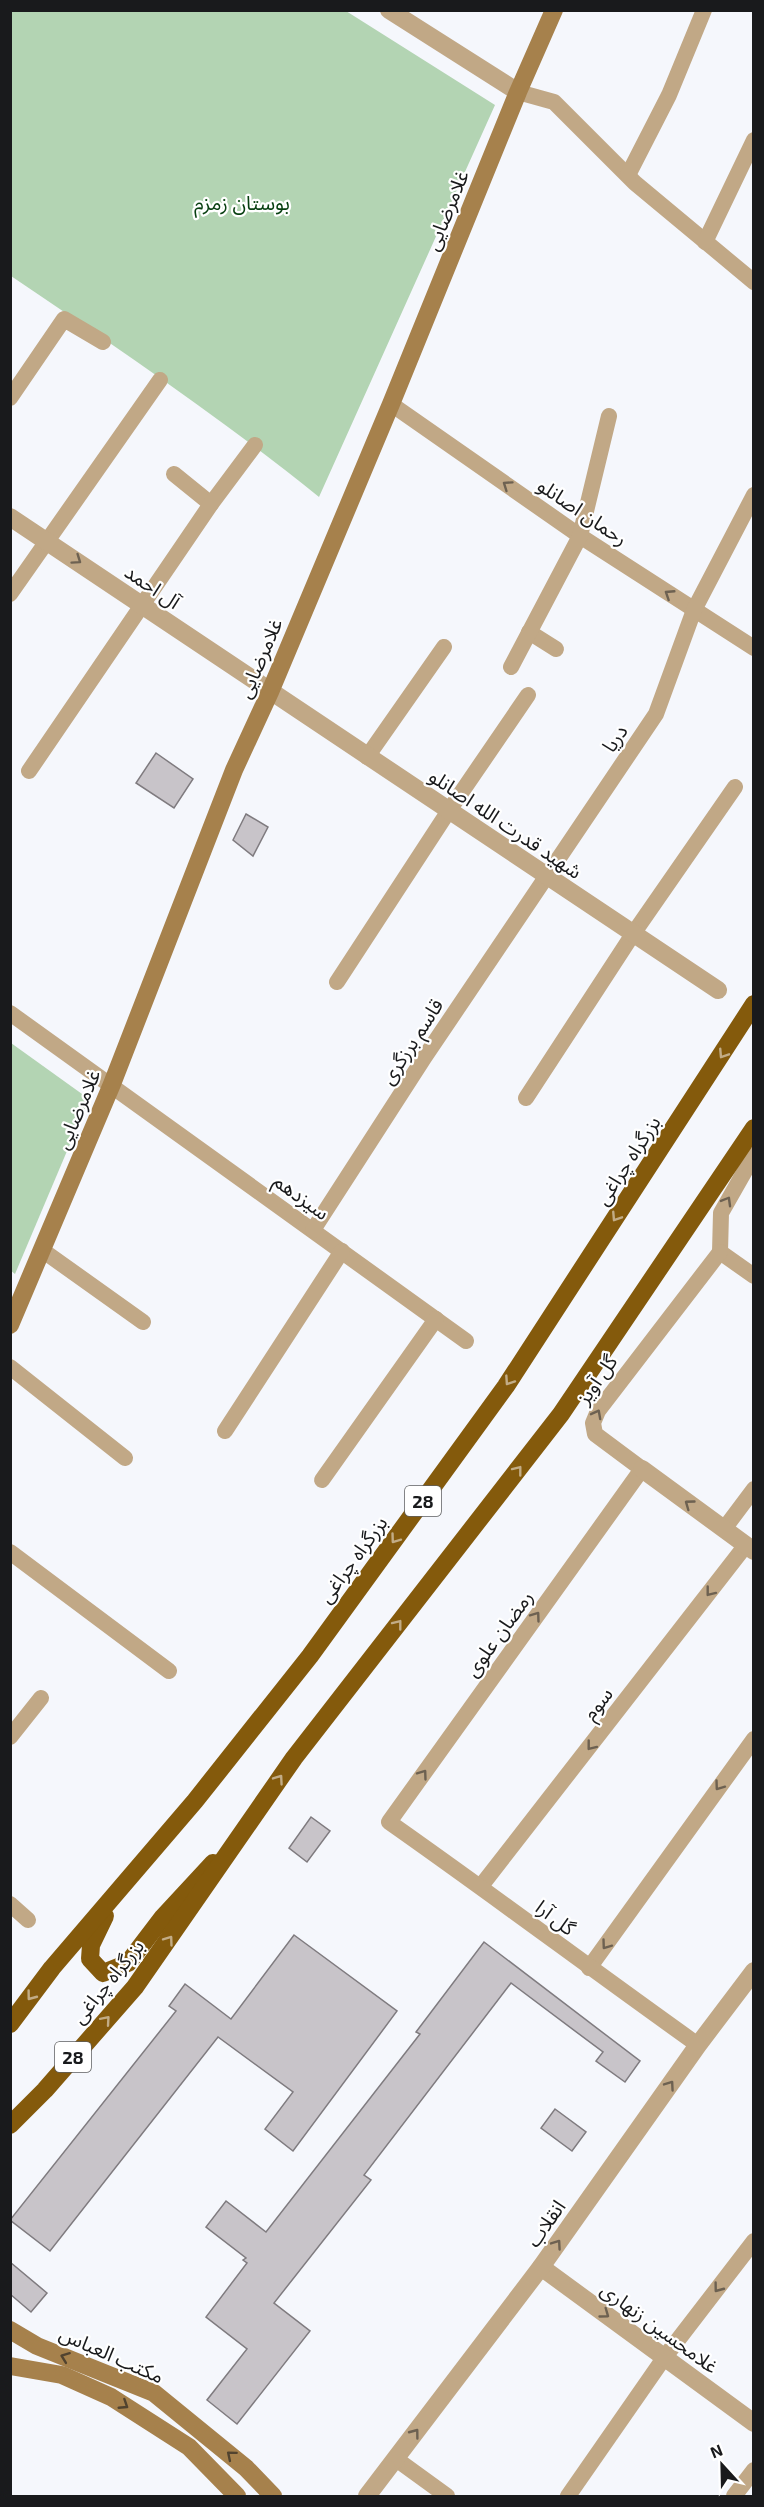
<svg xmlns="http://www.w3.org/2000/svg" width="764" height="2507" font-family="'Exo 2','Noto Sans Arabic',sans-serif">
  <rect width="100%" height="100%" fill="#f5f7fc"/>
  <g fill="#b3d4b3">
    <path d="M 10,11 L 346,11 L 495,105 L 319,497 C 220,417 116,347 11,276 Z"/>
    <path d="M 11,1043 L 89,1099 L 15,1274 L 10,1270 Z"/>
  </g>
  <g fill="#c8c4c9" stroke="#7f7b7f" stroke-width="1.5">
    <path d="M 156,753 L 193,779 L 174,808 L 136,783 Z"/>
    <path d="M 246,814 L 268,827 L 253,856 L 233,840 Z"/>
    <path d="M 311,1817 L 330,1831 L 307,1862 L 289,1848 Z"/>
    <path d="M 294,1935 L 397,2011 L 293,2151 L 265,2129 L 293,2092 L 218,2037 L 50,2251 L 10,2220 L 176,2011 L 169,2006 L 185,1984 L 231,2019 Z"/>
    <path d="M 484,1942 L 640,2061 L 625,2082 L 596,2061 L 603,2052 L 511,1983 L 364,2175 L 371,2180 L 274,2303 L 310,2331 L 237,2424 L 207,2400 L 247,2349 L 206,2317 L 247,2263 L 243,2260 L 246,2258 L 206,2227 L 226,2201 L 266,2232 L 420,2034 L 416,2032 Z"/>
    <path d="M 555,2109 L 586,2132 L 572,2151 L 541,2128 Z"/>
    <path d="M 10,2262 L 47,2293 L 31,2312 L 10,2294 Z"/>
  </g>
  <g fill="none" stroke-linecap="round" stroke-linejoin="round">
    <g stroke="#c1a886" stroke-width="16">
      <path d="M 518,92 L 554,102 L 635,183 L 754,282"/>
      <path d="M 628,175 L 669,95 L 704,10"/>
      <path d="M 705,242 L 754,140"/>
      <path d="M 10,398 L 64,319 L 103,342"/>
      <path d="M 391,404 L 580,536 L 754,648"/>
      <path d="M 174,474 L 211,504"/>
      <path d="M 10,594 L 160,380"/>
      <path d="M 529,632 L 556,649"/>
      <path d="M 511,667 L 580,536 L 609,416"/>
      <path d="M 367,757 L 444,647"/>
      <path d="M 29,771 L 211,504 L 255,445"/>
      <path d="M 337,982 L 448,812 L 528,695"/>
      <path d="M 10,1013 L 466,1341"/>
      <path d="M 526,1098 L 633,934 L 735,787"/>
      <path d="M 313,1230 L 424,1058 L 656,714 L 694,610 L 754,495"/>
      <path d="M 42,1250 L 143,1322"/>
      <path d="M 720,1252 L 721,1213 L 754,1155"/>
      <path d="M 720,1252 L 754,1276"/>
      <path d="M 10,1367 L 125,1458"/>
      <path d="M 225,1431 L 342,1251"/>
      <path d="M 322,1480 L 436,1319"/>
      <path d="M 724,1529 L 754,1489"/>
      <path d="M 10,1552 L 169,1671"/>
      <path d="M 10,1737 L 41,1698"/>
      <path d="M 481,1886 L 746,1545"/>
      <path d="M 10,1904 L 28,1920"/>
      <path d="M 589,1968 L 754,1739"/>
      <path d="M 698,2045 C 594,1971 493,1895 389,1822 L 642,1469 L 595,1434 L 593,1423 L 598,1411 L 720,1252"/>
      <path d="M 396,2459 L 447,2496"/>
      <path d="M 568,2496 L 664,2358 L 754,2241"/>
      <path d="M 734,2496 L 754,2470"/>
    </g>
    <g stroke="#c1a886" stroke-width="18">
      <path d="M 389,10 L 518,92"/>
      <path d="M 10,517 L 718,990"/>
      <path d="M 642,1469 L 754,1551"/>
      <path d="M 541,2267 L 754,2423"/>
      <path d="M 367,2496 L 541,2267 L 698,2045 L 754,1971"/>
    </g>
    <g stroke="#a6814c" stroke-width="18">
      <path d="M 10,1325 L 112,1084 L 234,770 L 270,692 L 391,404 L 518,92 L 554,10"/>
      <path d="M 10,2330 L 37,2346 L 154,2393 L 246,2468 L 273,2496"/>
      <path d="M 10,2366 L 62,2375 L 111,2397 L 189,2447 L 237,2496"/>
    </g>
    <g stroke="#845a0c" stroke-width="18">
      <path d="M 105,1916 L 91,1945 L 90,1959 L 103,1973 L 128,1963 L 163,1917 L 213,1863"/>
      <path d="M 10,2024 L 52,1968 L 195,1801 L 310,1656 L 506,1386 L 754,1004"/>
      <path d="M 10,2125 L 45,2090 L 135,1987 L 294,1758 L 561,1414 L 754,1128"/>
    </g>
  </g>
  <defs><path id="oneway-chevron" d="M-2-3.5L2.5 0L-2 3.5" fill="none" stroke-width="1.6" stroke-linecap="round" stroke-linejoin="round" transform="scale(1.5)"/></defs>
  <g stroke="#6d6151">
    <use href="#oneway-chevron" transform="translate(507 485) rotate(-145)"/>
    <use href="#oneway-chevron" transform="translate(77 560) rotate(35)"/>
    <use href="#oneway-chevron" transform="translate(669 594) rotate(-147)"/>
    <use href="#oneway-chevron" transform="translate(727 1201) rotate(-60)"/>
    <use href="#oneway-chevron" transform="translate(597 1414) rotate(-62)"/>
    <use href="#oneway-chevron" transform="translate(689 1504) rotate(-144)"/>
    <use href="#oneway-chevron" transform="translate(710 1592) rotate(128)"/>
    <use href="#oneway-chevron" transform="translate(536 1616) rotate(-54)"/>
    <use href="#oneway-chevron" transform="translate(591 1746) rotate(128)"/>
    <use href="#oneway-chevron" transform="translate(423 1774) rotate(-54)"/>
    <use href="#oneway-chevron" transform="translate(719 1786) rotate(126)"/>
    <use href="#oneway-chevron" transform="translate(606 1945) rotate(126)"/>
    <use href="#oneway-chevron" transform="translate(670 2085) rotate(-55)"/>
    <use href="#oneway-chevron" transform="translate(557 2244) rotate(-55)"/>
    <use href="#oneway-chevron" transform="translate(718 2288) rotate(127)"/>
    <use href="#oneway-chevron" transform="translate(605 2314) rotate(36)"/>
    <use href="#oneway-chevron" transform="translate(415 2433) rotate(-53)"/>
  </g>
  <g stroke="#c2ac86">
    <use href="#oneway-chevron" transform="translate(723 1054) rotate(123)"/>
    <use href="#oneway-chevron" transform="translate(616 1217) rotate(123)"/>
    <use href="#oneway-chevron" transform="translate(509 1381) rotate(124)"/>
    <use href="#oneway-chevron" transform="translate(518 1470) rotate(-52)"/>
    <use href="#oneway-chevron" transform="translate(395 1539) rotate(126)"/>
    <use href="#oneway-chevron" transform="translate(398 1624) rotate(-52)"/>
    <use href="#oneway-chevron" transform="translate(279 1779) rotate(-55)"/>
    <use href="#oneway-chevron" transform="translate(169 1940) rotate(-54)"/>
    <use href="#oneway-chevron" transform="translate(31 1996) rotate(127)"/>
    <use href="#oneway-chevron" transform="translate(106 2020) rotate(-49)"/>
  </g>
  <g stroke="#51432f">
    <use href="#oneway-chevron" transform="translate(65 2357) rotate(-159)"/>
    <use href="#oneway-chevron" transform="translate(124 2405) rotate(33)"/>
    <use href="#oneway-chevron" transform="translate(231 2455) rotate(-140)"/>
  </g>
  <g text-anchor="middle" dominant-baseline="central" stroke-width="4.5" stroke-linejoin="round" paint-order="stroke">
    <g fill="#fff" stroke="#5e5f60" stroke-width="1.5">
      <rect x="405" y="1486" width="36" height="30" rx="4.5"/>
      <rect x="55" y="2042" width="36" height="30" rx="4.5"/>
    </g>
    <g font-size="18" font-weight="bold" fill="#191a1c">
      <text x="423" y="1501">28</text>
      <text x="73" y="2057">28</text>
    </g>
    <g font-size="20" fill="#073f10" stroke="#fff">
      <text x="242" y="202">بوستان زمزم</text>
    </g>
    <g font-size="20" fill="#191a1c" stroke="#fff">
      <text transform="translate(446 210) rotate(-68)">غلامرضایی</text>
      <text transform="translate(583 511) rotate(34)">رحمان اصانلو</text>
      <text transform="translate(153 586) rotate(34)">آل احمد</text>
      <text transform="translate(259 658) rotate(-67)">غلامرضایی</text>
      <text transform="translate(614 738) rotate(-56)">دریا</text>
      <text transform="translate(506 823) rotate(34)">شهید قدرت الله اصانلو</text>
      <text transform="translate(411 1041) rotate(-57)">قاسم برزگری</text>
      <text transform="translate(77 1109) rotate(-67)">غلامرضایی</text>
      <text transform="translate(627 1160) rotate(-57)">بزرگراه چراغی</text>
      <text transform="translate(302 1196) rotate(36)">سیزدهم</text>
      <text transform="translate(596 1379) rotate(-55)">گل آویز</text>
      <text transform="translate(352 1559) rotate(-54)">بزرگراه چراغی</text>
      <text transform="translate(498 1633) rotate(-54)">رمضان علوی</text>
      <text transform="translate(597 1703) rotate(-52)">سوم</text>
      <text transform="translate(556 1917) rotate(37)">گل آرا</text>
      <text transform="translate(107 1981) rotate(-51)">بزرگراه چراغی</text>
      <text transform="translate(545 2223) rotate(-55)">انقلاب</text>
      <text transform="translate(660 2327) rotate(36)">غلامحسین زنهاری</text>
      <text transform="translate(112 2354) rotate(24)">مکتب العباس</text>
    </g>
  </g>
  <rect width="764" height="2507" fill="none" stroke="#191a1c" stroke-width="24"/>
  <g transform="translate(722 2465) rotate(338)" stroke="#ffffff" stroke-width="4.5" paint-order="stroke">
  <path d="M0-4.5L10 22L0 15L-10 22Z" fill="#191a1c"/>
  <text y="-9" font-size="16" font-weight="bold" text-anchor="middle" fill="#191a1c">N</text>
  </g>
</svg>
